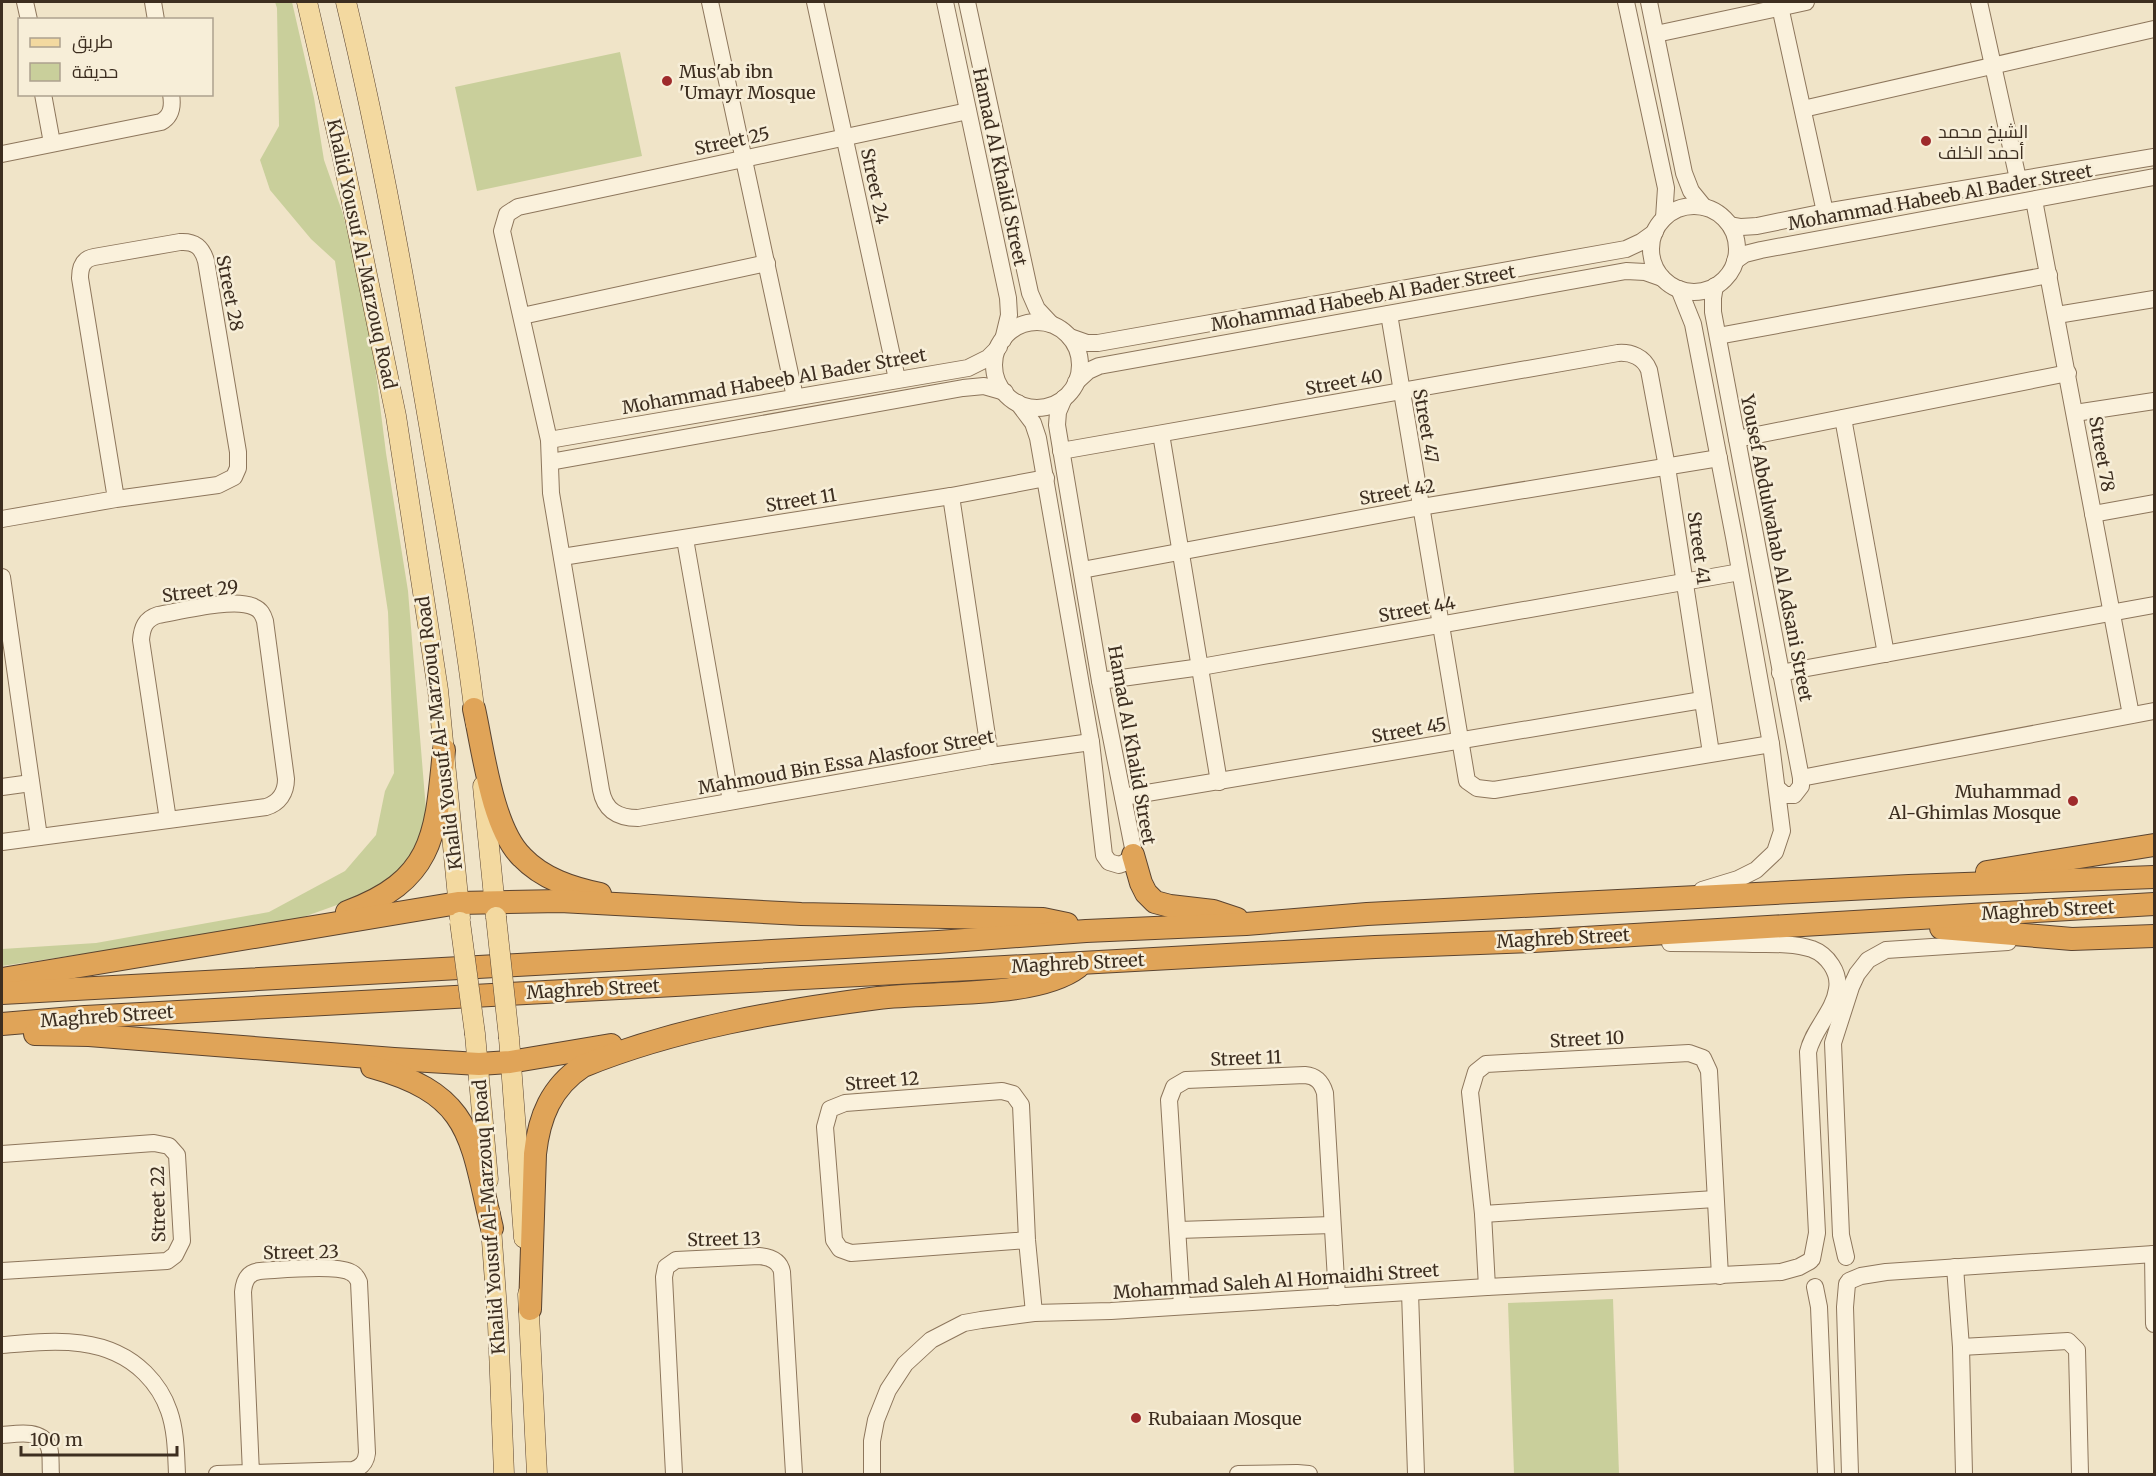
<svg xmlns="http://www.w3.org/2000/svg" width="2156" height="1476" font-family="Merriweather,Cairo,serif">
  <rect width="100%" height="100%" fill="#f0e4c8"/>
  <g fill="#c9cf9b">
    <path d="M 275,2 L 292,2 L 314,98 L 324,160 L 343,214 L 370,326 L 386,453 L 408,591 L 426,810 L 421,850 L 401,882 L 284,924 L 2,966 L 2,949 L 96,943 L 269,912 L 345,871 L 376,835 L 385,791 L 394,773 L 388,612 L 335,261 L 311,239 L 270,190 L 260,160 L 279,126 L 277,8 Z"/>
    <path d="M 620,52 L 642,156 L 477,191 L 455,87 Z"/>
    <path d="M 1613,1299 L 1619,1474 L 1514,1474 L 1508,1303 Z"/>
  </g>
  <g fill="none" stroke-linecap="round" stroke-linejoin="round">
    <defs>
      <g id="minor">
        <path d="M 25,2 L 29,20"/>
        <path d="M 153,2 L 156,20"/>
        <path d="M 710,2 L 795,397"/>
        <path d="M 815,2 L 897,379"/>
        <path d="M 945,2 L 1008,298 L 1009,315 L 1003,340"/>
        <path d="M 967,2 L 1030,293 L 1037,309 L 1051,324"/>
        <path d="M 1626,2 L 1666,188 L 1664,218"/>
        <path d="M 1649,2 L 1684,173 L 1691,191 L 1704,207"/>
        <path d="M 1779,2 L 1825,212"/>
        <path d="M 1979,2 L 2018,179"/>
        <path d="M 1656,34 L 1806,2"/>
        <path d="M 43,94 L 52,143"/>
        <path d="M 1803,109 L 2154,29"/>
        <path d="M 968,111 L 518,207 L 507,214 L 502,231 L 549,440 L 551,493 L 601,790 C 605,811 618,818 638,818 L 990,756 L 1091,742"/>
        <path d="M 2,154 L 161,122 C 172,116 173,106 171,94"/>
        <path d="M 2034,200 L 2131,715"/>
        <circle cx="1694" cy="249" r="43"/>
        <path d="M 1730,225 L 1741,227 L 1757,226 L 1825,212 L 2154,157"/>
        <path d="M 1735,261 L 1745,254 L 1761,250 L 2154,177"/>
        <path d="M 1715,286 L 1713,298 L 1713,312 L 1801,778 L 1801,786 L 1794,795 L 1785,795 L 1777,788"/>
        <path d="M 1679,289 L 1693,324 L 1734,537 L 1771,744 L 1782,831 L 1775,852 L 1756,870 L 1738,879 L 1702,890"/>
        <path d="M 1389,314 L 1467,781 L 1477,788 L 1494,790 L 1771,744"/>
        <path d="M 2057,315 L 2154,299"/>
        <path d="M 522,316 L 767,263"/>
        <circle cx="1037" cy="365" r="43"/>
        <path d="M 1718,336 L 2049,275"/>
        <path d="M 1070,337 L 1087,343 L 1098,343 L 1626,249 L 1641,242 L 1655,232"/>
        <path d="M 1076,382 L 1088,371 L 1099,366 L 1626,271 L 1645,272 L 1662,278"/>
        <path d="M 1018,403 L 1033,423 L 1038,438 L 1091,742 L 1104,855 L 1109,862 L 1119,865 C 1128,862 1133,857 1133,848 L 1100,681 L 1057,425 L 1058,412 L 1064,398"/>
        <path d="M 2075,413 L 2154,401"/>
        <path d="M 1843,418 L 1886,654"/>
        <path d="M 1161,434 L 1219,782"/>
        <path d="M 1737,439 L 2068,373"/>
        <path d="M 549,440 L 968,368 L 988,358 L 999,347"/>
        <path d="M 1061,451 L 1618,353 C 1631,352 1644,357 1649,370 L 1667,467 L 1711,753"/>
        <path d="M 550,462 L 963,388 L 984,386 L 1005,392"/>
        <path d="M 951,496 L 990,756"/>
        <path d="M 2093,514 L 2154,503"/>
        <path d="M 2,519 L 116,499 L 218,485 L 234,477 L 238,468 L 238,452 L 206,261 C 202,247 195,241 180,242 L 94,257 C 83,259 80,267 80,278 L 116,499"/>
        <path d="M 685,539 L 731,801"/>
        <path d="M 562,557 L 951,496 L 1046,478"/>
        <path d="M 1082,570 L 1421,507 L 1719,458"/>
        <path d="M 2,577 L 39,837"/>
        <path d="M 1780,673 L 2154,605"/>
        <path d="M 1100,681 L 1201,667 L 1740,572"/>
        <path d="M 1801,778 L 2154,711"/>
        <path d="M 2,787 L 31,783"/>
        <path d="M 1123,797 L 1702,700"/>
        <path d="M 2,842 L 266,807 C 279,803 286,793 286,779 L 265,621 C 263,615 261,610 254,607 C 235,597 181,611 158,615 C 145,619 142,628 141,640 L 168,820"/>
        <path d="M 1670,943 C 1697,943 1725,943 1753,944 C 1772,944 1794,943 1812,949 C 1828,955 1840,973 1837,989 C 1834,1012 1813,1029 1808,1052 L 1817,1233 L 1812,1259"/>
        <path d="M 2,1154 L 154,1143 L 169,1146 L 177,1155 L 182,1241 L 175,1255 L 167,1261 L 2,1271"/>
        <path d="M 1483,1214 L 1715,1199"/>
        <path d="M 1178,1230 L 1332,1225"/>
        <path d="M 1027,1240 L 851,1253 L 840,1249 L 834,1240 L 825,1127 L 830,1109 L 845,1103 L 1002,1091 L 1013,1094 L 1021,1105 L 1027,1240 L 1034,1313"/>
        <path d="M 2153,1254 L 2154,1324"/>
        <path d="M 1846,1257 L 1841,1235 L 1833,1043 L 1851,987 L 1857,974 L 1868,960 L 1886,950 L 2008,942"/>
        <path d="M 1955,1267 L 1961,1347 L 1964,1474"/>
        <path d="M 1849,1281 L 1861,1276 L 1886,1272 L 2154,1254"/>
        <path d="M 1847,1284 L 1845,1307 L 1850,1474"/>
        <path d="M 1487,1287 L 1483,1214 L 1470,1092 L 1476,1072 L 1486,1064 L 1689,1053 L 1703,1058 L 1709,1071 L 1720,1276"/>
        <path d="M 1815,1287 L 1819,1307 L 1826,1474"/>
        <path d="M 1410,1292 L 1416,1474"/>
        <path d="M 1182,1306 L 1169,1100 L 1174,1087 L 1186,1080 L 1305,1075 C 1317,1076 1322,1083 1325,1093 L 1337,1297"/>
        <path d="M 2,1345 C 51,1341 106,1334 145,1373 C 156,1384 164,1396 169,1411 C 176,1431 176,1453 177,1474"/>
        <path d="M 1961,1347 L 2068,1341 L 2077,1350 L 2080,1474"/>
        <path d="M 2,1435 C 16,1434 40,1429 48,1445 C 52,1452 50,1466 51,1474"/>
        <path d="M 217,1474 L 353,1470 C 362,1467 366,1462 367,1453 L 359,1282 C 357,1277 355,1274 350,1272 C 334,1264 280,1270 260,1271 C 248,1272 244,1281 243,1292 L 251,1473"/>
        <path d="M 674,1474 L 664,1277 L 666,1267 L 676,1260 L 759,1256 C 770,1257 780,1261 782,1272 L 794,1474"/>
        <path d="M 872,1474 L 872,1441 L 876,1420 L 888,1390 L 905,1364 L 931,1340 L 964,1323 L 981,1320 L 1034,1313 L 1111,1311 L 1487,1287 L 1781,1272 L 1799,1267 L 1810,1261"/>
        <path d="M 1238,1474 L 1297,1473 L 1309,1474"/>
      </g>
      <g id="major">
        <path d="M 307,2 L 342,154 L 396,416 L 438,690 L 460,918"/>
        <path d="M 346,2 C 381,147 407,295 432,442 C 448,535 465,629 476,724"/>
        <path d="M 483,786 L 496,917"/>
        <path d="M 475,1034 L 488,1180"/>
        <path d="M 509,1038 L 524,1238"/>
        <path d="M 490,1213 L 498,1324 L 504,1474"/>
        <path d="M 528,1294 L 537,1474"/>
      </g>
      <g id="highway">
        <path d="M 474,709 C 483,749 492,828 522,857 C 543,879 572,888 600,894"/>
        <path d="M 1133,855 L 1141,883 L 1146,893 L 1155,902 L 1170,906 L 1213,911 L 1237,919"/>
        <path d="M 1987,872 L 2154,845"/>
        <path d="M 347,912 C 435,880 436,833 444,750"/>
        <path d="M 1941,928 L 2072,939 L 2154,936"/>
        <path d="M 2,979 L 458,903 L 560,901 L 801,914 L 1043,919 L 1067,924"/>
        <path d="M 2,993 L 938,942 L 1086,931 L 1246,924 L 1367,914 L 1909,886 L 2154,877"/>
        <path d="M 2,1024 L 85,1017 L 1375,947 L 1534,941 L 2154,904"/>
        <path d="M 35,1034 L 89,1035 L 394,1059 L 479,1064 L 510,1062 L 611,1045"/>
        <path d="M 372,1067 C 473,1095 470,1137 492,1228"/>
        <path d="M 530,1309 L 535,1154 C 539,1117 551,1087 583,1066 C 677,1028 778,1011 878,998 C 932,991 1036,999 1078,967"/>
      </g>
    </defs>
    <use href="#minor" stroke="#8d765c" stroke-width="18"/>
    <use href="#major" stroke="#5b4430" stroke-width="21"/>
    <use href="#highway" stroke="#5b4430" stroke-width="24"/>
    <use href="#minor" stroke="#faf1dc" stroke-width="16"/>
    <use href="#major" stroke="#f3d9a0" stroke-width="20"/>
    <use href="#highway" stroke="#e0a458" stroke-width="22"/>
    <defs>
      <g id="major-bridge">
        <path d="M 496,917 L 509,1038"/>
        <path d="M 460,922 L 475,1034"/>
      </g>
    </defs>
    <use href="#major-bridge" stroke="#5b4430" stroke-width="21" stroke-linecap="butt"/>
    <use href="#major-bridge" stroke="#f3d9a0" stroke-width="20"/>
  </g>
  <g fill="#9e2a2b" stroke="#f7eed8" stroke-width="2">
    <circle cx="667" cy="81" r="6"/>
    <circle cx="1926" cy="141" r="6"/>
    <circle cx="2073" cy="801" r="6"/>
    <circle cx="1136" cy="1418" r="6"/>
  </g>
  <g text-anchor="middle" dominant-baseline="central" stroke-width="5" stroke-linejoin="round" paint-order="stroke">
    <g font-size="18" fill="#3d2e20" stroke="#f7eed8" text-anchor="start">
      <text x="679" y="71">Mus'ab ibn<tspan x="679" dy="21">'Umayr Mosque</tspan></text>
      <text x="1938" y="131">الشيخ محمد<tspan x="1938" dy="21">أحمد الخلف</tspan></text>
      <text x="2061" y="791" text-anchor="end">Muhammad<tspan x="2061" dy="21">Al-Ghimlas Mosque</tspan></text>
      <text x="1148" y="1418">Rubaiaan Mosque</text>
    </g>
    <g font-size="18" fill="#3d2e20" stroke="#f7eed8">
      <text transform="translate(732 141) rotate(-12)">Street 25</text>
      <text transform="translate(1000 167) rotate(78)">Hamad Al Khalid Street</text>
      <text transform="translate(875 186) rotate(78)">Street 24</text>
      <text transform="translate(1940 197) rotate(-10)">Mohammad Habeeb Al Bader Street</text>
      <text transform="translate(362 254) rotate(78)">Khalid Yousuf Al-Marzouq Road</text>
      <text transform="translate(230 293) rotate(79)">Street 28</text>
      <text transform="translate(1363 298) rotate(-10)">Mohammad Habeeb Al Bader Street</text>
      <text transform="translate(774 381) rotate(-10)">Mohammad Habeeb Al Bader Street</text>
      <text transform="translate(1344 382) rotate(-10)">Street 40</text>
      <text transform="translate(1426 426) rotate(80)">Street 47</text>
      <text transform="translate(2102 454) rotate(80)">Street 78</text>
      <text transform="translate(1397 492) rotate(-10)">Street 42</text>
      <text transform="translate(801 500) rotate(-9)">Street 11</text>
      <text transform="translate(1699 548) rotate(82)">Street 41</text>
      <text transform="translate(1777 548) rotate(79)">Yousef Abdulwahab Al Adsani Street</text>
      <text transform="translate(200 591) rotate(-7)">Street 29</text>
      <text transform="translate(1417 609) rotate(-10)">Street 44</text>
      <text transform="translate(1409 730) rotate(-10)">Street 45</text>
      <text transform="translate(439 733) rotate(-97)">Khalid Yousuf Al-Marzouq Road</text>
      <text transform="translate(1132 745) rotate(80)">Hamad Al Khalid Street</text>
      <text transform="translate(846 762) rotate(-10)">Mahmoud Bin Essa Alasfoor Street</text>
      <text transform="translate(2048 910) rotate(-3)">Maghreb Street</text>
      <text transform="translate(1563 938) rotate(-3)">Maghreb Street</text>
      <text transform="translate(1078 963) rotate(-3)">Maghreb Street</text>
      <text transform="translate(593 989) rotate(-3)">Maghreb Street</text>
      <text transform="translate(107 1016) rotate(-4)">Maghreb Street</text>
      <text transform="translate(1587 1039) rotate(-3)">Street 10</text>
      <text transform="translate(1246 1058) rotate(-2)">Street 11</text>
      <text transform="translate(882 1081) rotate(-5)">Street 12</text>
      <text transform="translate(158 1204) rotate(-91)">Street 22</text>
      <text transform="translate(489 1217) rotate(-94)">Khalid Yousuf Al-Marzouq Road</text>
      <text transform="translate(724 1239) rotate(-1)">Street 13</text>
      <text transform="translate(301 1252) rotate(-1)">Street 23</text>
      <text transform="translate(1276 1281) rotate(-4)">Mohammad Saleh Al Homaidhi Street</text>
    </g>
  </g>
  <rect width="2156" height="1476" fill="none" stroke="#3d2e20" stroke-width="6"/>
  <rect x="18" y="18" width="195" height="78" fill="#f7eed8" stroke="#ada18e" stroke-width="1.5"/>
  <rect x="30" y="38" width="30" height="9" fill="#f3d9a0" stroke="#ada18e" stroke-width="1.5"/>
  <text x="72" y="48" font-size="18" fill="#3d2e20">طريق</text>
  <rect x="30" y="63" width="30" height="18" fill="#c9cf9b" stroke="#ada18e" stroke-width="1.5"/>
  <text x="72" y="78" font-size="18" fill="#3d2e20">حديقة</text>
  <path d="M21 1446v9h156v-9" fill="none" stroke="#3d2e20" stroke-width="3"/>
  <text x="30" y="1446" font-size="18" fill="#3d2e20" stroke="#f7eed8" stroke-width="4.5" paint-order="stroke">100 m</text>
</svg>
